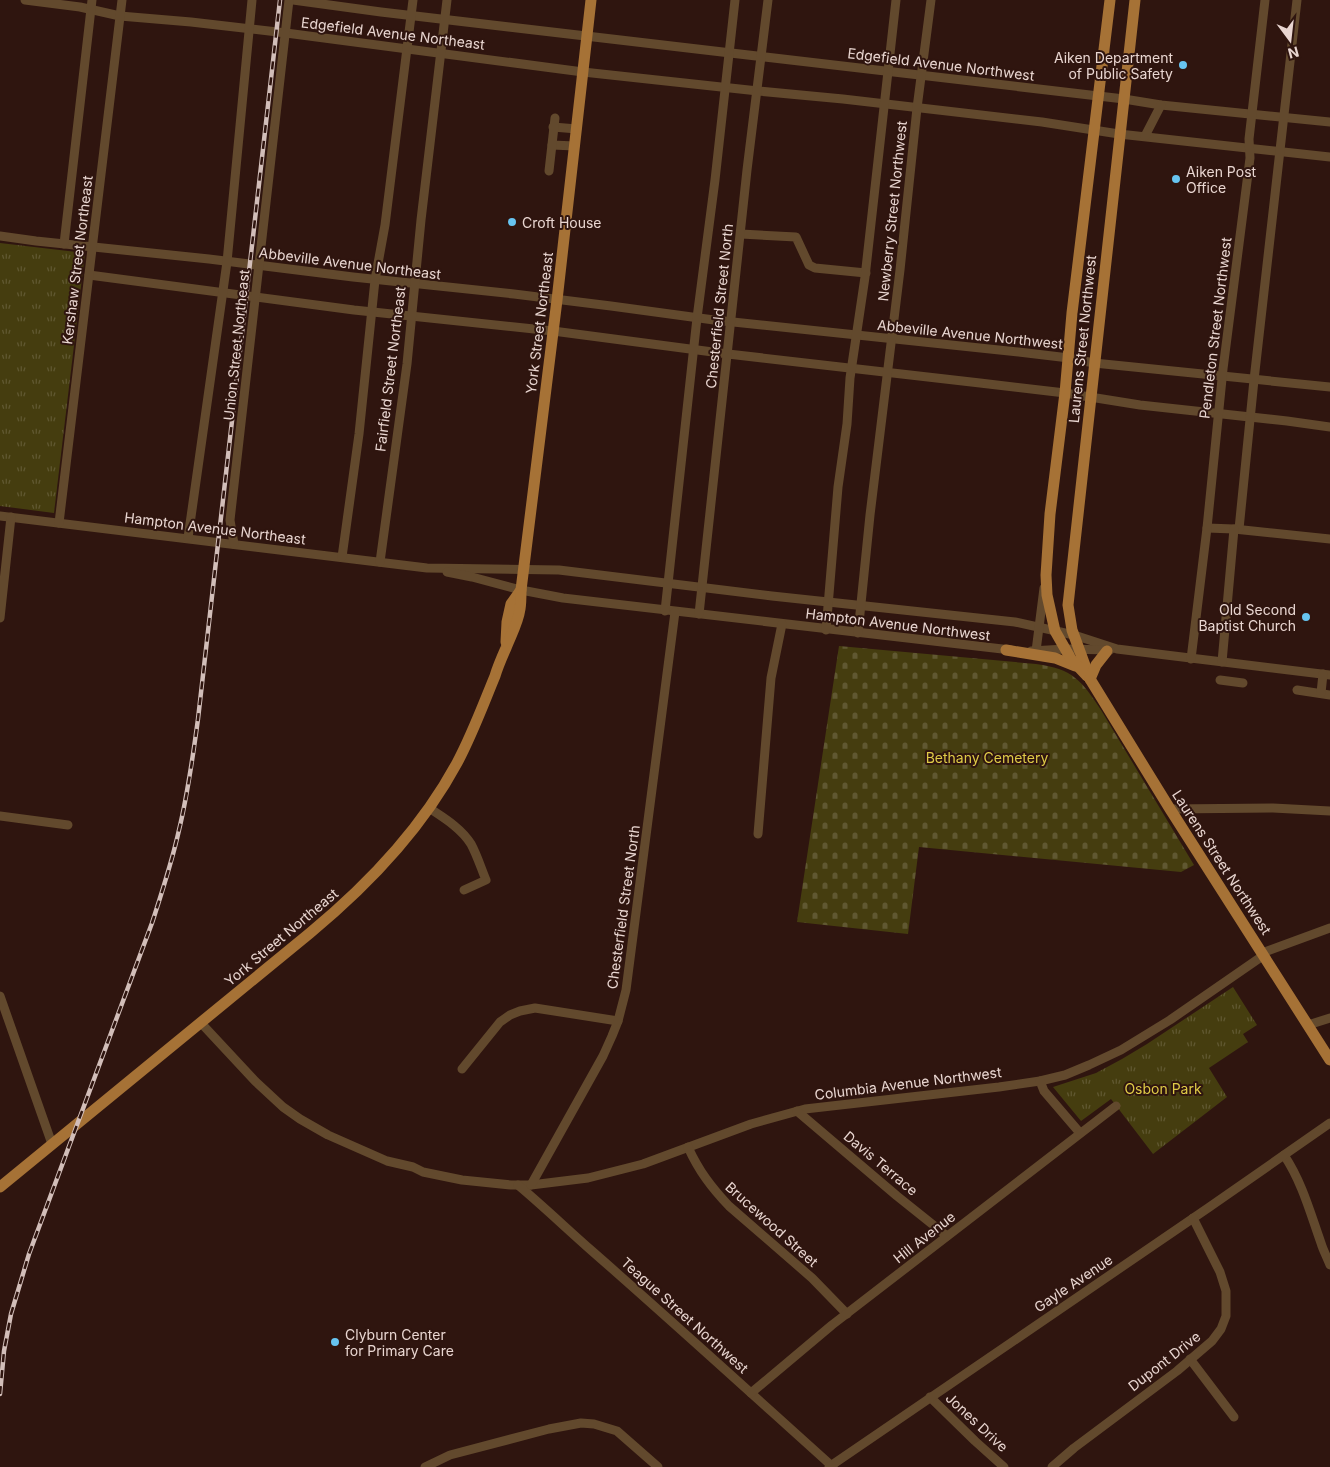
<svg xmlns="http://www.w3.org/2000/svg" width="1330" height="1467" font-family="Inter,sans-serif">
  <defs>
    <pattern id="grass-tufts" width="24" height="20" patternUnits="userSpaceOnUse" patternTransform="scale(1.25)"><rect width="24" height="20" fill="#453d0f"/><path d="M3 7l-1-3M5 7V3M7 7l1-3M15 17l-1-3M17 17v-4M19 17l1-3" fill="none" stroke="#605831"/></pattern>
    <pattern id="cemetery-stones" width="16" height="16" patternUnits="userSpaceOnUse" patternTransform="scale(1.25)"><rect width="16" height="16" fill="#453d0f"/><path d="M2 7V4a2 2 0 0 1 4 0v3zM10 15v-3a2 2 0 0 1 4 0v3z" fill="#605831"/></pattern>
  </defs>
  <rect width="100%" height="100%" fill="#2f150f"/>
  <g fill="url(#grass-tufts)">
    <path d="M 0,243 L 85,253 L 54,513 L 0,506 Z"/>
    <path d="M 1233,987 L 1257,1025 L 1243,1034 L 1248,1042 L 1209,1068 L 1227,1097 L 1153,1154 L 1111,1099 L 1081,1121 L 1053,1087 L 1096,1073 L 1122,1059 L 1147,1044 Z"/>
  </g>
  <path fill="url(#cemetery-stones)" d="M 839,646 L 1036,664 C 1073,669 1081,680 1101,710 L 1194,865 L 1181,872 L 919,847 L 908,934 L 797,922 Z"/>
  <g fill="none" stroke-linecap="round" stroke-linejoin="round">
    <g stroke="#62492d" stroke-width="9">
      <path d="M 25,0 L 80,7 L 120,16 L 191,22 L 286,33 L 583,72 L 758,91 L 843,99 L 1042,122 L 1119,134 L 1330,157"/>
      <path d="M 293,0 L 381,12 L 1124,99 L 1161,105 L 1330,122"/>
      <path d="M 553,127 L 577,129"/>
      <path d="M 1145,136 L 1161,105"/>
      <path d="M 552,145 L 575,146"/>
      <path d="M 549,171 L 555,118"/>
      <path d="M 741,234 L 796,237 L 809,265 L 815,268 L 866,273"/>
      <path d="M 0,236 L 36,241 L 209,259 L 353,277 L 514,294 L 611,306 L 714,320 L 1027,353 L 1069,358 L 1094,363 L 1330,387"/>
      <path d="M 64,244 L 92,0"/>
      <path d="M 89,275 L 354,310 L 553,331 L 728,354 L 980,383 L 1065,393 L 1140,405 L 1287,421 L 1330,427"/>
      <path d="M 0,516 L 427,568 L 559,570 L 772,596 L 1015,622 L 1074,635 L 1117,649 L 1330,675"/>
      <path d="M 59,523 L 122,0"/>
      <path d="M 1207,528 L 1234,529 L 1330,539"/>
      <path d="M 1239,529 L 1254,380 L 1297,0"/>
      <path d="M 188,538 L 227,262 L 252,0"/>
      <path d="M 234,544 L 230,520 L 289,0"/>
      <path d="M 342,557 L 359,434 L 375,280 L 385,225 L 413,0"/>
      <path d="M 380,562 L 407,364 L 421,220 L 447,0"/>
      <path d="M 447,572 L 472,577 L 521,590 L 563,598 L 1011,650"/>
      <path d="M 665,611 L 697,318 L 715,180 L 735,0"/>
      <path d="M 699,614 L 747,170 L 768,0"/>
      <path d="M 0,618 L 11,517"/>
      <path d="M 826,630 L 838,487 L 847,424 L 850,378 L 865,277 L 896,0"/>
      <path d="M 858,633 L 870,515 L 900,270 L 917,108 L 931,0"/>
      <path d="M 1031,651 L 1065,649 L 1110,650"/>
      <path d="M 1036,651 L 1044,588"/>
      <path d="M 1191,659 L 1207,528 L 1223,369 L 1250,158 L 1249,139 L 1265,0"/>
      <path d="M 1222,662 L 1234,529"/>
      <path d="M 1220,680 L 1243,683"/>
      <path d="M 1297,690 L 1330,695"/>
      <path d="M 1321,693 L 1323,674"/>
      <path d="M 429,808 C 444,818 461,828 471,844 C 477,855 481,868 486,880 L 464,890"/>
      <path d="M 1170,809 L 1273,808 L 1330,811"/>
      <path d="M 0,816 L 68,825"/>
      <path d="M 758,834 L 771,678 L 782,624"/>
      <path d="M 1262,953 L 1330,928"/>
      <path d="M 0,996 L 52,1144"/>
      <path d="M 201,1023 L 255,1081 L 283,1107 L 300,1119 L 328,1135 L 387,1161 L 413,1167 L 423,1172 L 462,1180 L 511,1185 L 531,1185 L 588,1178 L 643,1164 L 751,1124 L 805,1109 L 999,1087 L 1040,1081 L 1065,1075 L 1089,1065 L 1121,1050 L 1170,1020 L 1264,955"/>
      <path d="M 1308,1025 L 1330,1018"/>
      <path d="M 462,1069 L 500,1022 L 510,1015 L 520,1011 L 535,1008 L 618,1021"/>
      <path d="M 1040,1081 L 1044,1091 L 1080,1133"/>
      <path d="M 797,1111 L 897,1196 L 947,1236"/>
      <path d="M 688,1147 C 699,1171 711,1187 729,1206 L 812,1278 L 847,1314"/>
      <path d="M 1284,1155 C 1302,1182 1310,1212 1321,1243 C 1323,1250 1327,1257 1330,1265"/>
      <path d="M 518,1185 C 543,1206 567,1229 592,1251 C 673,1322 753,1395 833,1467"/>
      <path d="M 531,1185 L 603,1056 L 612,1036 L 618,1021 L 626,990 L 675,612"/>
      <path d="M 1190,1359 L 1234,1417"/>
      <path d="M 751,1393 L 832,1325 L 1116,1106"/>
      <path d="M 930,1397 L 975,1441 L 1004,1467"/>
      <path d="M 425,1467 L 450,1455 L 549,1429 L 581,1423 L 594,1424 L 617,1431 L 658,1467"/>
      <path d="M 829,1467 L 1208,1208 L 1330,1123"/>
      <path d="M 1052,1467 L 1074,1448 L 1177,1371 L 1212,1341 L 1221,1329 L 1226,1316 L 1226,1291 L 1220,1272 L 1193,1218"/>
    </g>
    <g stroke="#a67236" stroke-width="11">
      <path d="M 1135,0 L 1069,596 L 1068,605 L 1072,630 L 1090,679 L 1170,809 L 1330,1060"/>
      <path d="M 506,642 L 507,622 L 511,604 L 521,590"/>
      <path d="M 1006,650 L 1055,658 L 1075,666"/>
      <path d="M 1087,676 L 1071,659 L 1055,631 L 1047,595 L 1046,575 L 1050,514 L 1065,393 L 1072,313 L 1110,0"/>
      <path d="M 1090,679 L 1096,665 L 1107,651"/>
      <path d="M 0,1187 L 310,933 C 368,885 421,830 457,763 C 472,735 483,705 495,676 C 498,666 502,657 506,648 C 511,635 518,623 520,609 C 521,603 521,596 521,590 L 557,300 L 591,0"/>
    </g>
    <defs>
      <path id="rail" d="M 0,1394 L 4,1351 L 11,1314 L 29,1254 L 152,923 C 162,892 172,862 179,830 C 188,793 193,756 198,719 L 280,0"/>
    </defs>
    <use href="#rail" stroke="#d2beb9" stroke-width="4.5"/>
    <use href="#rail" stroke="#2f150f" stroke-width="2.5" stroke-dasharray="8" stroke-linecap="butt"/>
  </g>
  <g fill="#67c4f0" stroke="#2f150f" stroke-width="2">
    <circle cx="1183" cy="65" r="5"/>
    <circle cx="1176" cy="179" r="5"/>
    <circle cx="512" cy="222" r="5"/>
    <circle cx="1306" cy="617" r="5"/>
    <circle cx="335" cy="1342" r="5"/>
  </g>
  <g text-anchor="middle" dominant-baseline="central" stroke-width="4" stroke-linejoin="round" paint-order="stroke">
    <g font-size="14" fill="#e9d6d1" stroke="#2f150f">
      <text transform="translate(393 33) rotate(7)">Edgefield Avenue Northeast</text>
      <text transform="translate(941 64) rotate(7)">Edgefield Avenue Northwest</text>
      <text transform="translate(892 211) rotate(-84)">Newberry Street Northwest</text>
      <text transform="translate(77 260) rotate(-83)">Kershaw Street Northeast</text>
      <text transform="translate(350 263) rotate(7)">Abbeville Avenue Northeast</text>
      <text transform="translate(719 306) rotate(-84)">Chesterfield Street North</text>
      <text transform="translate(539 323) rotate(-83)">York Street Northeast</text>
      <text transform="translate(1215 328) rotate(-83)">Pendleton Street Northwest</text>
      <text transform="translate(970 334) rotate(6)">Abbeville Avenue Northwest</text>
      <text transform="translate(1082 339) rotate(-84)">Laurens Street Northwest</text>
      <text transform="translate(236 345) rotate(-84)">Union Street Northeast</text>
      <text transform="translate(390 369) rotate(-83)">Fairfield Street Northeast</text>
      <text transform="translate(215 528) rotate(7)">Hampton Avenue Northeast</text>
      <text transform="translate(898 624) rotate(7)">Hampton Avenue Northwest</text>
      <text transform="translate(1222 862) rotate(57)">Laurens Street Northwest</text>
      <text transform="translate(623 907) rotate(-82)">Chesterfield Street North</text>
      <text transform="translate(281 937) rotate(-40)">York Street Northeast</text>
      <text transform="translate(908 1083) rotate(-7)">Columbia Avenue Northwest</text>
      <text transform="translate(881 1163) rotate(40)">Davis Terrace</text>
      <text transform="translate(772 1224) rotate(42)">Brucewood Street</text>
      <text transform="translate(924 1237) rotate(-38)">Hill Avenue</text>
      <text transform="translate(1073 1283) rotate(-34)">Gayle Avenue</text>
      <text transform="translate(685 1315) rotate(42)">Teague Street Northwest</text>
      <text transform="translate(1164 1361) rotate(-38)">Dupont Drive</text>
      <text transform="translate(977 1422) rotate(43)">Jones Drive</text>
    </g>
    <g font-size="14" fill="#e9d6d1" stroke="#2f150f" text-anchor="start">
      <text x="1173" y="57" text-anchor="end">Aiken Department<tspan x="1173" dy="16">of Public Safety</tspan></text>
      <text x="1186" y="171">Aiken Post<tspan x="1186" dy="16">Office</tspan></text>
      <text x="522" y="222">Croft House</text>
      <text x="1296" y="609" text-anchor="end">Old Second<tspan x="1296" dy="16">Baptist Church</tspan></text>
      <text x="345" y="1334">Clyburn Center<tspan x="345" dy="16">for Primary Care</tspan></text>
    </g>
    <g font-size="14" fill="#dfcb47" stroke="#2f150f">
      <text x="987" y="757">Bethany Cemetery</text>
      <text x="1163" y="1088">Osbon Park</text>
    </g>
  </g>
  <g transform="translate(1290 40) rotate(165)" stroke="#2f150f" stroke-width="4" paint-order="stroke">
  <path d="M0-4L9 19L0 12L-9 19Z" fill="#e9d6d1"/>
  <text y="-8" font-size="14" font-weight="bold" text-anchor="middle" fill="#e9d6d1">N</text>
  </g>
</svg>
